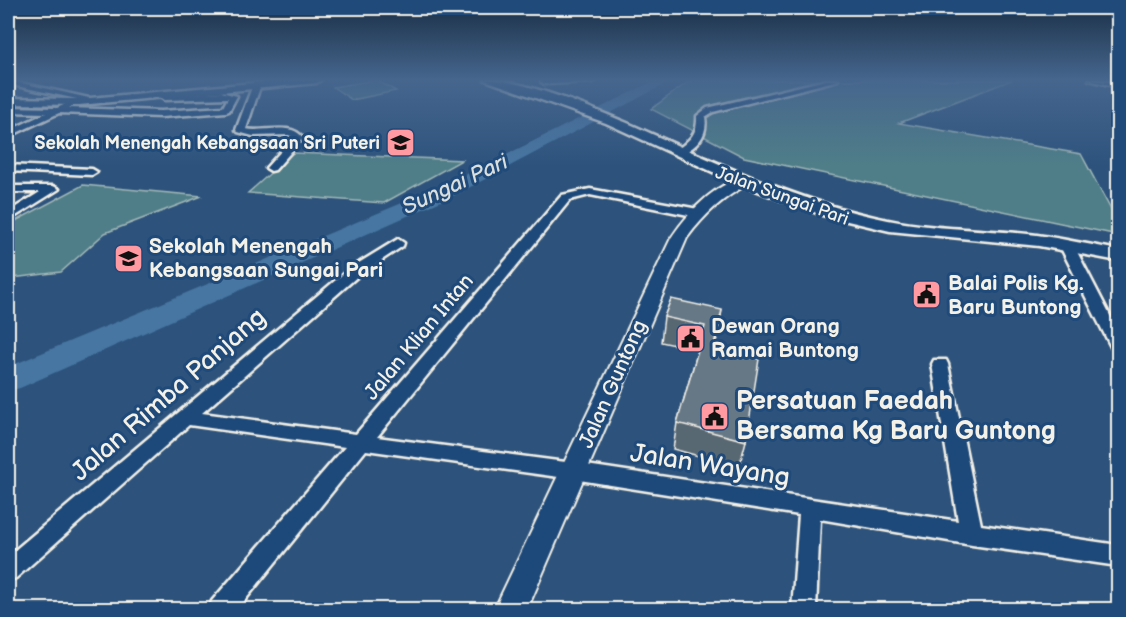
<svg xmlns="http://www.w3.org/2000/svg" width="1126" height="617" font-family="'Balsamiq Sans',sans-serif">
  <rect width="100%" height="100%" fill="#2d537c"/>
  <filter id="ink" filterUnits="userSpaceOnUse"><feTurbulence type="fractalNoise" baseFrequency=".0167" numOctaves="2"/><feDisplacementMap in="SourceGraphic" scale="12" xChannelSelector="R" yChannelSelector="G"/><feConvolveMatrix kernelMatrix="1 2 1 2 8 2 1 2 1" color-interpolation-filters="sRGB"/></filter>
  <g filter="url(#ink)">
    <g fill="#507e88" stroke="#a2b8b8" stroke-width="1.5">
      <path d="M 376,80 L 396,91 L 352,100 L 333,87 Z"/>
      <path d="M 691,80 L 1012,80 L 899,123 L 1081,154 L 1118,223 L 1118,235 L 744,157 L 651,109 Z"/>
      <path d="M 293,153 L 462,160 L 384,203 L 248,193 Z"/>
      <path d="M 83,185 L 202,196 L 105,233 L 61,272 L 12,278 L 8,275 L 8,225 Z"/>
    </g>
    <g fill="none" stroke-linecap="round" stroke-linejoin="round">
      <path fill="#4676a2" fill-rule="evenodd" d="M 656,80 L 673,80 L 457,194 L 20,388 L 8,391 L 8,367 L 443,186 Z"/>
      <defs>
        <g id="minor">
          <path d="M 8,80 L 89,98 L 69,108 L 161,111 L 223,107 L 228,98 L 165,100 L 155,95 L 159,93 L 166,95 L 221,92 L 237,96 L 229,111 L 226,112 L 161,117 L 59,113 L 8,137 L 8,131 L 46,113 L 8,112 L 8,107 L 57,108 L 77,99 L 8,84 Z"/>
          <path d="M 542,80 L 597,80 L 593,82 L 545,84 L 541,82 Z"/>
          <path d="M 826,80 L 838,80 L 713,112 L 705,117 C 708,134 699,145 684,153 L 676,151 C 689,140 698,135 697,116 L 707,108 Z"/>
          <path d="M 1089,80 L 1118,83 L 1118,87 Z"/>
          <path d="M 254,82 L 261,84 L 246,129 C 263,133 291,121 303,138 L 275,170 L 271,171 L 266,168 L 293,138 L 289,135 L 253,136 L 238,132 L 236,130 Z"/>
          <path d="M 8,165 L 92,169 L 97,172 L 92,175 L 8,171 Z"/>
          <path d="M 8,186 L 53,186 L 59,189 L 8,221 L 8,212 L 40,192 L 8,192 Z"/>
          <path d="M 590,189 L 698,209 L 704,213 L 698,217 L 590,195 L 570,200 L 377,437 L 573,463 L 958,521 L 932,364 L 934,360 L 946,360 L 948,364 L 981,525 L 1118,545 L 1118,566 L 972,545 L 820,519 L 816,610 L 792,610 L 799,515 L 573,479 L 366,450 L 237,610 L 209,610 L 212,601 L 345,447 L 189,425 L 16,578 L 8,581 L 8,556 L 349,269 L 398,239 L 404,243 L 403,246 L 359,275 L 202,413 L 356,434 L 562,195 Z"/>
          <path d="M 1068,244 L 1075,248 L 1118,331 L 1118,350 L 1112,349 L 1110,345 L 1061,248 Z"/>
        </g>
        <path id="tertiary" d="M 744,177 L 751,181 L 749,184 C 723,197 704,215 687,238 L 527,610 L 494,610 L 671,238 C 688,213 713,185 744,177 Z"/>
        <g id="secondary">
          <path d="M 286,80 L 321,80 L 316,83 L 79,105 L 8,104 L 8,98 L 79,99 Z"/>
          <path d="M 485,80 C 518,77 599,111 632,125 C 715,162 798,202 888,220 C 936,230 988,229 1037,235 C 1064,239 1091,245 1118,250 L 1118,261 L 1039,246 L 890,231 L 822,215 L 739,184 L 606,123 Z"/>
        </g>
      </defs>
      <use href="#minor" stroke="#f4f1e8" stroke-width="5"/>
      <use href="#tertiary" stroke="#f4f1e8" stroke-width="4"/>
      <use href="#secondary" stroke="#f4f1e8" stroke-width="5"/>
      <use href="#minor" fill="#1f4a7a" fill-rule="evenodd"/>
      <use href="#tertiary" fill="#1f4a7a" fill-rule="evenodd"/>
      <use href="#secondary" fill="#1f4a7a" fill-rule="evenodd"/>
    </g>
    <path fill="#586773" stroke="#f4f1e8" stroke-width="1.5" d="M 671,299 L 718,334 L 714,349 L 746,441 L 739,467 L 673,449 L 677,423 L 698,350 L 661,342 L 664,317 Z"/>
    <path fill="#47545e" stroke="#f4f1e8" stroke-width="1.5" d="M 722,310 L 718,334 L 708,373 L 713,349 Z"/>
    <path fill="#667886" stroke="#f4f1e8" stroke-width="1.5" d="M 671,299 L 722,310 L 713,349 L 759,359 L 746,441 L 677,423 L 705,326 L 664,317 Z"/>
  </g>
  <linearGradient id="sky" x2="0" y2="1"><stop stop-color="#192e44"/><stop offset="0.48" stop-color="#46668e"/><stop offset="1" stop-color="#46668e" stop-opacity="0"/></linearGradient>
  <rect width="1126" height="166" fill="url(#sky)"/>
  <defs>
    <symbol id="school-square" viewBox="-11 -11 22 22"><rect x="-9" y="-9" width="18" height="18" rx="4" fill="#ff9aa2" stroke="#1f4a7a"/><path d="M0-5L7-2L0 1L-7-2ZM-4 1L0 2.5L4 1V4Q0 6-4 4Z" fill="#111"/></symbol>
    <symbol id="civic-square" viewBox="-11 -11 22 22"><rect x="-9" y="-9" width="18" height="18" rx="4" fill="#ff9aa2" stroke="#1f4a7a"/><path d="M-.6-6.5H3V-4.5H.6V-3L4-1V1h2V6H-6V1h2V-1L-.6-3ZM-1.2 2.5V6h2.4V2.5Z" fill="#111"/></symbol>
  </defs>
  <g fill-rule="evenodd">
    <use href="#school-square" x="384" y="126" width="33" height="33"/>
    <use href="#school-square" x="112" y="242" width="33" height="33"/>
    <use href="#civic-square" x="910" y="278" width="33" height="33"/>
    <use href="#civic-square" x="674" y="322" width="33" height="33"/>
    <use href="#civic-square" x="698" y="400" width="33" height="33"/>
  </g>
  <g text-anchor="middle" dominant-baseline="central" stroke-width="6" stroke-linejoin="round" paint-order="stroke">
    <g font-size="18" font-weight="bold" fill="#f4f1e8" stroke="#1f4a7a" text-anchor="end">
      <text x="380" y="143">Sekolah Menengah Kebangsaan Sri Puteri</text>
    </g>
    <g font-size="18" fill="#f4f1e8" stroke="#1f4a7a">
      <text transform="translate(782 196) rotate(20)">Jalan Sungai Pari</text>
    </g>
    <g font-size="21" font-weight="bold" fill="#f4f1e8" stroke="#1f4a7a" text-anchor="start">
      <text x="149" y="246">Sekolah Menengah<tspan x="149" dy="24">Kebangsaan Sungai Pari</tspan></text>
      <text x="948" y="283">Balai Polis Kg.<tspan x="948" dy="24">Baru Buntong</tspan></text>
      <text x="711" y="326">Dewan Orang<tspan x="711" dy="24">Ramai Buntong</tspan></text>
    </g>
    <g font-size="21" fill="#f4f1e8" stroke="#1f4a7a">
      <text transform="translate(419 337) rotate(-50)">Jalan Klian Intan</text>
      <text transform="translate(613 384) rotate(-66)">Jalan Guntong</text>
    </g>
    <g font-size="22" font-style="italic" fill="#dadfde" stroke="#1f4a7a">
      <text transform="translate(455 185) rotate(-25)">Sungai Pari</text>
    </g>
    <g font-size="26" fill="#f4f1e8" stroke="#1f4a7a">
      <text transform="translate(169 395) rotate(-41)">Jalan Rimba Panjang</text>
      <text transform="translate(710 466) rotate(9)">Jalan Wayang</text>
    </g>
    <g font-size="26" font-weight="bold" fill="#f4f1e8" stroke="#1f4a7a" text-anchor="start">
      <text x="736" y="401">Persatuan Faedah<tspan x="736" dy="30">Bersama Kg Baru Guntong</tspan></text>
    </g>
  </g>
  <rect width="1126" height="617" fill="none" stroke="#1f4a7a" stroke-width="30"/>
  <rect x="15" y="15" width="1096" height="587" fill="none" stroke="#f4f1e8" stroke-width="2" filter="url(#ink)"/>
</svg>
